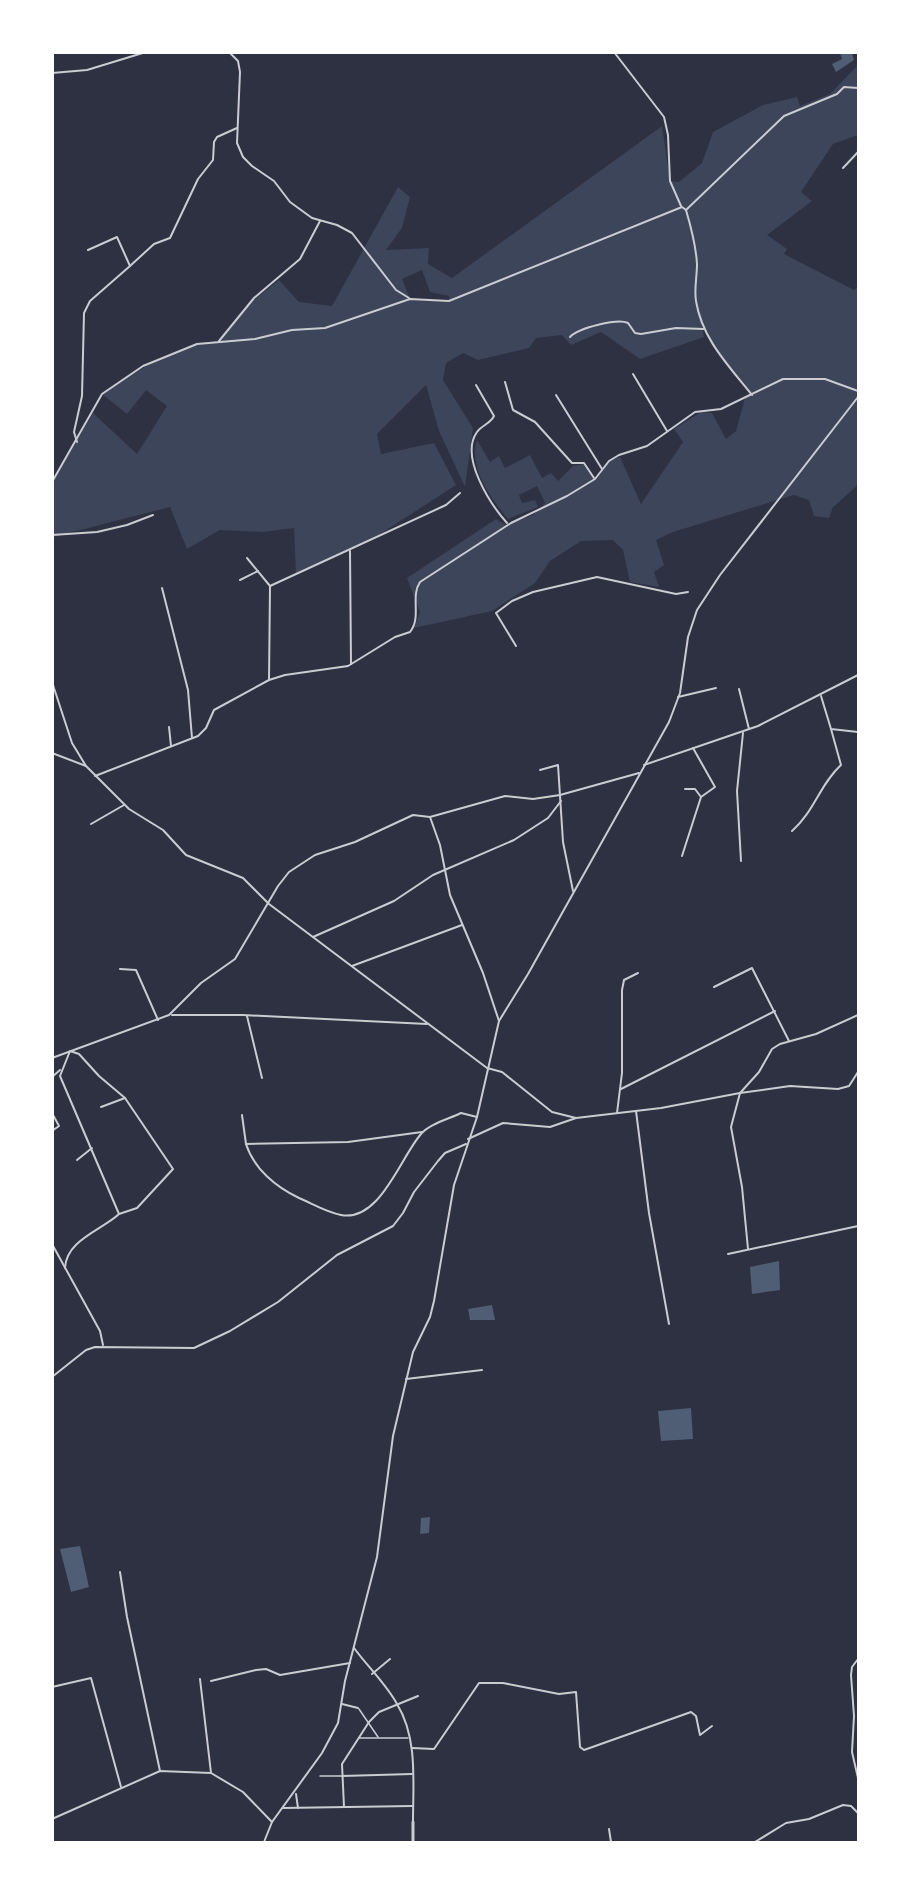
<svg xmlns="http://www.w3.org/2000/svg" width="911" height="1895" font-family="'Asap Condensed',sans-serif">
  <rect width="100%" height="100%" fill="#2d3142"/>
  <path fill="#3c4559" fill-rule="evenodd" d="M 858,65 L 858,135 L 833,144 L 801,192 L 812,201 L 767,235 L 787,249 L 784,254 L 854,290 L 858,286 L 858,485 L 833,507 L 829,518 L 814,516 L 809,500 L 794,495 L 673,532 L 656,540 L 664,565 L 654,572 L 659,587 L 630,582 L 623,550 L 613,540 L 581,541 L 550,561 L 535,583 L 492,611 L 414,628 L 420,612 L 407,578 L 496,519 L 506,525 L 533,515 L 545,503 L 537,486 L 519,495 L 522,503 L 535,500 L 538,507 L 508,519 C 491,499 468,467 477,440 L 490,462 L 499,456 L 505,468 L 530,455 L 542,478 L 551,473 L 558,481 L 573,466 L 585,464 L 596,480 L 609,461 L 620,457 L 641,504 L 683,442 L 674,429 L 701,412 L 712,413 L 726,439 L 736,431 L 745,398 L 752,394 L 711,343 L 701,322 L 704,337 L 640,359 L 601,332 L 571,345 L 562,335 L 536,338 L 529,348 L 478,360 L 463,353 L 446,363 L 443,380 L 473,428 L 465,487 L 439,431 L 426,385 L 377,434 L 381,454 L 434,443 L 456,485 L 368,542 L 296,575 L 294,528 L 263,532 L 220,530 L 187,549 L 170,507 L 53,537 L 52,483 L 93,413 L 137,454 L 167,406 L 146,390 L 127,414 L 102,394 C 139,369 176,346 221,340 L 249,304 L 279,280 L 299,302 L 332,306 L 398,187 L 410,197 L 402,228 L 386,250 L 429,248 L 428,264 L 452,278 L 662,126 L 670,181 L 679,182 L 702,163 L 713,132 L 763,105 L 797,97 L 800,106 L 830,94 ZM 422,270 L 430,292 L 449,296 L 449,301 L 410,299 L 402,279 Z"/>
  <g fill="#4f5d75">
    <path d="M 840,53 L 852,53 L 854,60 L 836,72 L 832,64 L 842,59 Z"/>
    <path d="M 779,1261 L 780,1290 L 752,1294 L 750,1267 Z"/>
    <path d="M 492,1305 L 495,1320 L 470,1320 L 468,1309 Z"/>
    <path d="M 691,1408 L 693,1439 L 661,1441 L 658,1411 Z"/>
    <path d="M 430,1517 L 429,1533 L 420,1534 L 421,1518 Z"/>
    <path d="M 80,1546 L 89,1587 L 71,1592 L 60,1549 Z"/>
  </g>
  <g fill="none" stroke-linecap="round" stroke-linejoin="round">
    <g stroke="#caccd0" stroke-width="1.5">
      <path d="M 359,1709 L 378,1737"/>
      <path d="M 359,1738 L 408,1738"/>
      <path d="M 320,1776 L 342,1776"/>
    </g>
    <g stroke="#caccd0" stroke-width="2">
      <path d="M 229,52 L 238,61 L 240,72 L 237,143 L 243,157 L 252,166 L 274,181 L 290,202 L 312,218 L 337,225 L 352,233 L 396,290 L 409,298"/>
      <path d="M 614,52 L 664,117 L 668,135 L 670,181 L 681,206"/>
      <path d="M 52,73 L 87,70 L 146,52"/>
      <path d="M 843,168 L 858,152"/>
      <path d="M 686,210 L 784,116 L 837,94 L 844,87 L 858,88"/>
      <path d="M 130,266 L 154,244 L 170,238 L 198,179 L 213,160 L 214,142 L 217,137 L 237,128"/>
      <path d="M 570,337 C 578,328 618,318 628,323 L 635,333 L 641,334 L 676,328 L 704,329"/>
      <path d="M 219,341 L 254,298 L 300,259 L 320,221"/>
      <path d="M 633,374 L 667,431"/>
      <path d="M 505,382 L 513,410 L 535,422 L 572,463 L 584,463 L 594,478"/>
      <path d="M 476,385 L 494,416 C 490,424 482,425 477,432 C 459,457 491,505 507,523"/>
      <path d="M 556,395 L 602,469"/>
      <path d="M 77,442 L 74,432 L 82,396 L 84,313 L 90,301 L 130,266 L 117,237 L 88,250"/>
      <path d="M 52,482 L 102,394 L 143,366 L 197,344 L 255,339 L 292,330 L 325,328 L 410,299 L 449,301 L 682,207 L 686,210 C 691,227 696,246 697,264 C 697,276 694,290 696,301 C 702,339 729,366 752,395"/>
      <path d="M 52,535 L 97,532 L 127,525 L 153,515"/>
      <path d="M 350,551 L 351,664"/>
      <path d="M 247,558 L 270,586"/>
      <path d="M 240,580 L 258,571"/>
      <path d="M 162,588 L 188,690 L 192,738"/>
      <path d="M 516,646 L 496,613 L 512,601 L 533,592 L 597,577 L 676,594 L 688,592"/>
      <path d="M 269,680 L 270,586 L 446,505 L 460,493"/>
      <path d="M 52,682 L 72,743 L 86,766"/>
      <path d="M 739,689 L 749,729"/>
      <path d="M 821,696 L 831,729 L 858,732"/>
      <path d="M 678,697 L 716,688"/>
      <path d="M 169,727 L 171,746"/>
      <path d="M 52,753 L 86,766 L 129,809 L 163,830 L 186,855 L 243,878 L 269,904 L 487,1068 L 502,1072 L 552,1112 L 576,1118"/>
      <path d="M 644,765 L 758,726 L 858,675"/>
      <path d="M 540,770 L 558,765 L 563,842 L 573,891"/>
      <path d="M 95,776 L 198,736 L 206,728 L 214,710 L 269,680 L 285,675 L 348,666 L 395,637 L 410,632 C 422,617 410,597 420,582 L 511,523 L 567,496 L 595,479 L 609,461 L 619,455 L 647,446 L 695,412 L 721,409 L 783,379 L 825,379 L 858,391"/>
      <path d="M 685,789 L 695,789 L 701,797 L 715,787 L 693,748"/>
      <path d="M 430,817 L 440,845 L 450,895 L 483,973 L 499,1021"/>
      <path d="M 91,824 L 124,805"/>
      <path d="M 792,831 C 814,812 820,784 841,765 L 831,729"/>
      <path d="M 682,856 L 701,797"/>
      <path d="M 741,861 L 737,791 L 743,733"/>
      <path d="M 313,937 L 394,901 L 433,875 L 514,840 L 548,818 L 561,801"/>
      <path d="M 352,966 L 462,925"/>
      <path d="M 120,969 L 136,970 L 158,1020"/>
      <path d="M 714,987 L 752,968 L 789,1041"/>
      <path d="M 172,1015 L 243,1015 L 427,1024"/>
      <path d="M 247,1016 L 262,1078"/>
      <path d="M 52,1058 L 169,1015 L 201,983 L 235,959 L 278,886 L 289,872 L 315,855 L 355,842 L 413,815 L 430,817 L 505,796 L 533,799 L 560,795 L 639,773"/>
      <path d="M 52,1077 L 60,1070"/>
      <path d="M 621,1089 L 775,1011"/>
      <path d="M 101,1107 L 125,1098"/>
      <path d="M 636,1111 L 649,1213 L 669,1324"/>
      <path d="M 52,1113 L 59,1126 L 52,1131"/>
      <path d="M 617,1113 L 622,1073 L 622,990 L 624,980 L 638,973"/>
      <path d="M 242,1115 L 246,1144 L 348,1142 L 422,1132"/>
      <path d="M 468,1139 L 503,1123 L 550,1127 L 576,1118 L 661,1108 L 740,1093 L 759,1072 L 772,1049 L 780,1044 L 816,1034 L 858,1015"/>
      <path d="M 246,1144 C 254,1169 276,1187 299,1198 C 313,1204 326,1212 341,1215 C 380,1222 400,1158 421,1134 C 429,1124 449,1119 461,1113 L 477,1117"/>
      <path d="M 77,1160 L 92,1148"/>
      <path d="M 52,1244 L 100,1331 L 103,1345"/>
      <path d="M 748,1249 L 742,1187 L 731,1127 L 740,1093 L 790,1086 L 838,1089 L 849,1086 L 858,1072"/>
      <path d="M 728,1254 L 858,1226"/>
      <path d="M 65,1268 C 66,1240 102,1230 119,1214 L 60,1076 L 70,1051 L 79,1054 L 99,1076 L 125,1098 L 173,1169 L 137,1208 L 119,1214"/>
      <path d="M 52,1377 L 86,1350 L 95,1347 L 194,1348 L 230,1331 L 278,1302 L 337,1255 L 393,1226 L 403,1213 L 414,1192 L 438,1161 L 445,1153 L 466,1144"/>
      <path d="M 406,1379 L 482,1370"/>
      <path d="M 120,1572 L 127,1617 L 160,1771"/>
      <path d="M 354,1648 C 368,1667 386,1684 397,1704 C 418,1738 413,1783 413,1822"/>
      <path d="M 858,1659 L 852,1667 L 851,1675 L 854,1716 L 852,1752 L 858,1778"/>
      <path d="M 372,1674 L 390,1659"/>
      <path d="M 200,1679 L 211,1773"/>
      <path d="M 211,1681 L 256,1670 L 266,1669 L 280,1675 L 350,1663"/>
      <path d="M 52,1687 L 91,1678 L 121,1787"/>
      <path d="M 342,1704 L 358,1708"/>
      <path d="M 412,1748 L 434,1749 L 479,1683 L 503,1683 L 559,1694 L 576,1692 L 580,1747 L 584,1750 L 691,1712 L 696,1716 L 700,1735 L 712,1726"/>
      <path d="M 342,1776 L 412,1774"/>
      <path d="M 296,1794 L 298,1808"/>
      <path d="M 344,1807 L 342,1764 L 369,1722 L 379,1712 L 418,1696"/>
      <path d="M 283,1808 L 412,1806"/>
      <path d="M 52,1819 L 160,1771 L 211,1773 L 243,1792 L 272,1822"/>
      <path d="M 609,1829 L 611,1842"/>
      <path d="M 264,1842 L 272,1822 L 322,1753 L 338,1723 L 345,1681 L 377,1557 L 393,1436 L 413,1352 L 430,1317 L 434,1301 L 454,1185 L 477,1117 L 499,1021 L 528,974 L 669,722 L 680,693 L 688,637 L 697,610 L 720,575 L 858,397"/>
      <path d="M 755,1842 L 786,1823 L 809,1819 L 843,1805 L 851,1806 L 858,1813"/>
    </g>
    <path stroke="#caccd0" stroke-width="3" d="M 413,1822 L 413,1842"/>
  </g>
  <rect width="911" height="1895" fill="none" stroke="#ffffff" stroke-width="108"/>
</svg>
